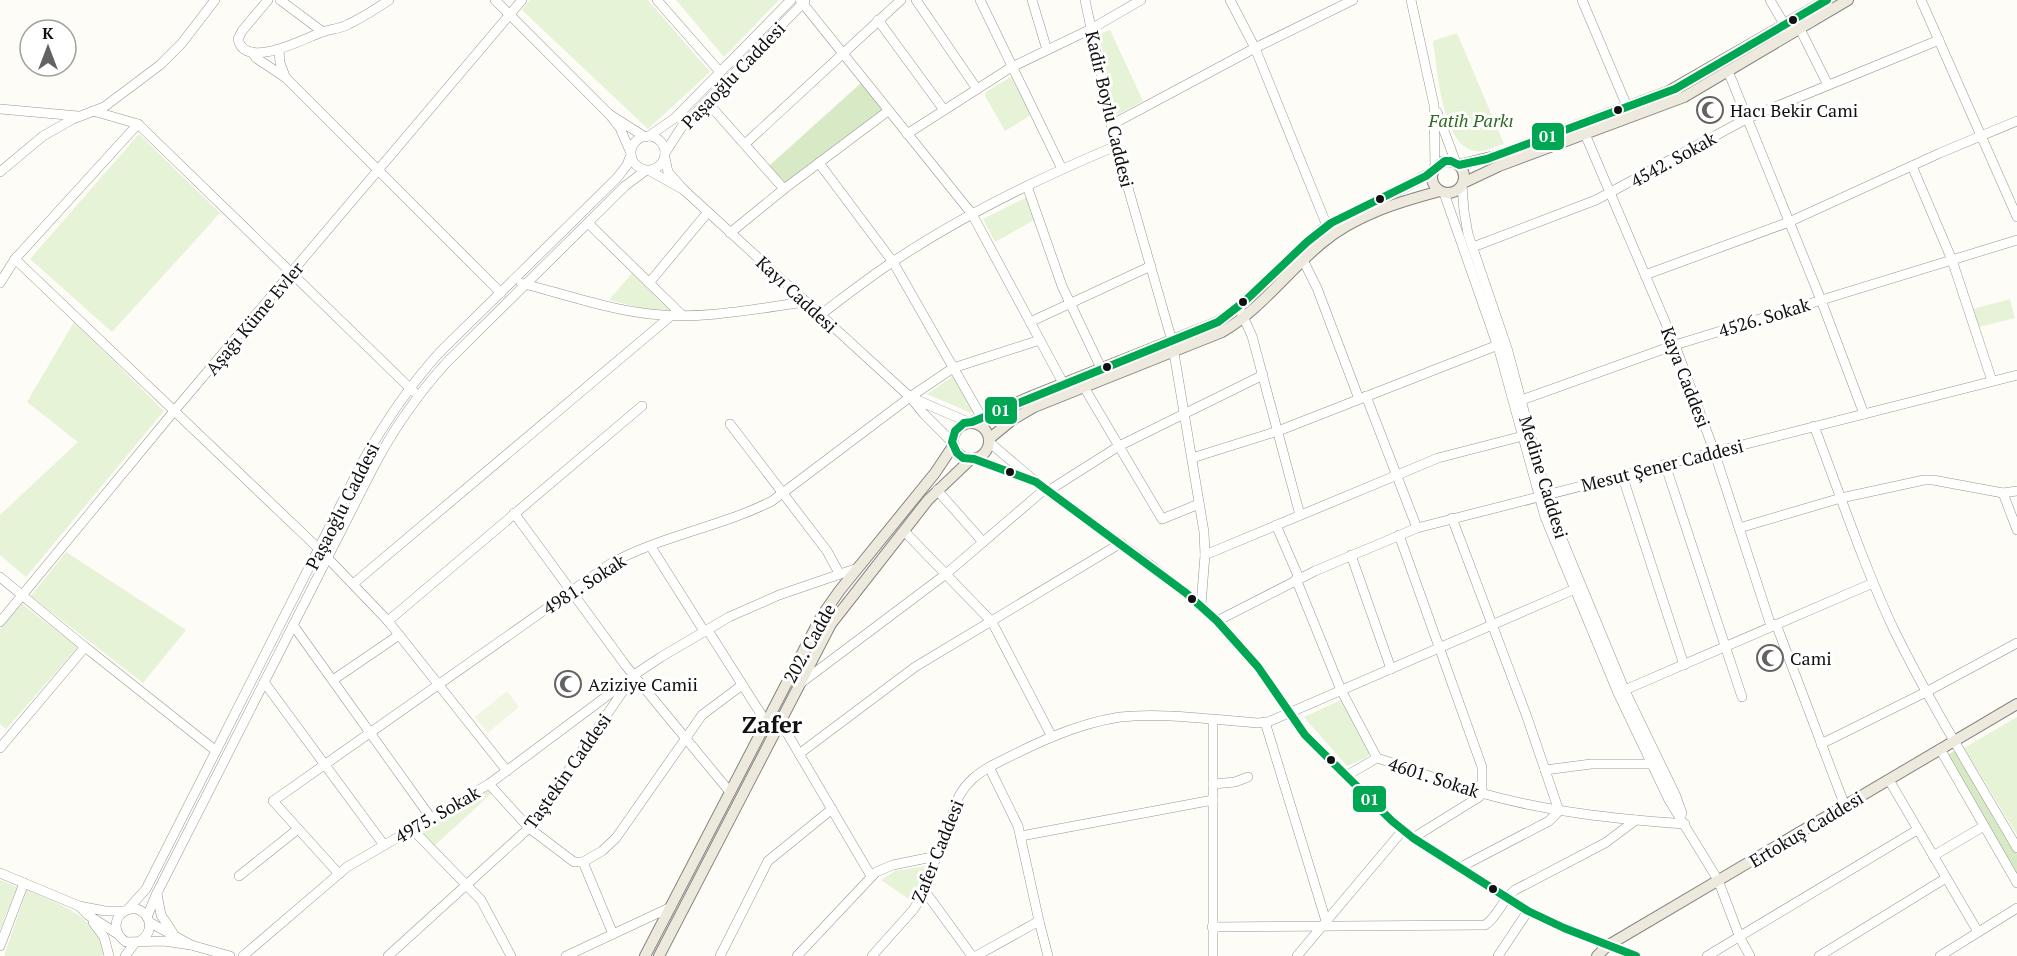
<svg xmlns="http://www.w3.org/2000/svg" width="2017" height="956" font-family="'PT Serif',serif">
  <rect width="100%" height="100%" fill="#fdfcf7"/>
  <g fill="#e7f3d7">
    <path d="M 530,0 L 648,0 L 710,72 L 648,129 L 522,10 Z"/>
    <path d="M 676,0 L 779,0 L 724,57 Z"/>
    <path d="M 1110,30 L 1143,101 L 1115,116 L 1099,34 Z"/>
    <path d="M 1457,33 L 1504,144 C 1497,146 1489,150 1482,151 C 1442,157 1437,66 1433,41 Z"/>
    <path d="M 1012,76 L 1031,115 L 1005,131 L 985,96 L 986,92 Z"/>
    <path d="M 139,134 L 220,213 L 112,332 L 30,259 Z"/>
    <path d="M 1027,197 L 1034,220 L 995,242 L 983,219 Z"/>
    <path d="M 634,271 L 669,307 L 669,311 L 649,310 L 609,300 Z"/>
    <path d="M 2010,299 L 2015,318 L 1979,327 L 1973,309 Z"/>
    <path d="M 74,322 L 164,411 L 26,577 L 0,555 L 0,515 L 78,442 L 27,402 Z"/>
    <path d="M 954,376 L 975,409 L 973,412 L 971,413 L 927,394 Z"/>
    <path d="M 66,552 L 186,630 L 143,683 L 31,596 Z"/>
    <path d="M 22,604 L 78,647 L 6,729 L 0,724 L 0,630 Z"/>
    <path d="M 1341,700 L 1371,753 L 1365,758 L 1347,766 L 1304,717 Z"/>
    <path d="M 2017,717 L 2017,835 L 1964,748 Z"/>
    <path d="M 489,786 L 493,792 L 433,847 L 417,831 Z"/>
    <path d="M 925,866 L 913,902 L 881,880 L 895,871 Z"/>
    <path d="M 0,880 L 17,887 L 0,930 Z"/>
    <path d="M 27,890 C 60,905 91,913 106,949 L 102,956 L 4,956 Z"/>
  </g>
  <g fill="#d8eac5">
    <path d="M 861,83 L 884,111 L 785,184 L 769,166 Z"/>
    <path d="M 1956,750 L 2017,854 L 2017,876 L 1947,755 Z"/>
  </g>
  <path fill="#f0f6e1" d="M 507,691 L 519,707 L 488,733 L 475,717 Z"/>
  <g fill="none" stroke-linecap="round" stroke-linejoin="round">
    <defs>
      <g id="minor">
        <path d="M 268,0 L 242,31 L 238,39 C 245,71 305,38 322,32 C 331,29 340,29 349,24 C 363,17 376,9 389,0"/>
        <path d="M 280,0 L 323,32"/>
        <path d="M 495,0 L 609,114"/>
        <path d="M 657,0 L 720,72"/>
        <path d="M 800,0 L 972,214 L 1063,383"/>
        <path d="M 916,0 L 977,89"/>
        <path d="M 980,0 L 1062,169"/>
        <path d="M 1032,0 L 1047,50"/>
        <path d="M 1085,0 L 1116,146 L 1172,341 L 1204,532 L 1205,555 L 1201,605"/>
        <path d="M 1230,0 L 1255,48 L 1327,226"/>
        <path d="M 1411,0 L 1434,105 L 1435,168"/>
        <path d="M 1582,0 L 1629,111"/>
        <path d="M 1770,0 L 1787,29"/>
        <path d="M 1921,0 L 2017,217"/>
        <path d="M 878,20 L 944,110"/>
        <path d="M 1800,29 L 1828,85"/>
        <path d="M 279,50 L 280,63 L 285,76"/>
        <path d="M 252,52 L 256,58 L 286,78 L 501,293"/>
        <path d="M 1728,71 L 1821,300 L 1864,414"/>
        <path d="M 707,102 L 784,189"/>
        <path d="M 0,109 L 78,116"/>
        <path d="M 93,111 L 138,124 L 414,392"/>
        <path d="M 1437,112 L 1456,163"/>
        <path d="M 1111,125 L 1255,48 L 1353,0"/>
        <path d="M 907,134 L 1010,68 L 1091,29 L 1141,0"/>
        <path d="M 1585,134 L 1675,345 L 1714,451 L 1771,626"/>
        <circle cx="648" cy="153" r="17"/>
        <path d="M 649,136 L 675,118 L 791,0"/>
        <path d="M 745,144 L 901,0"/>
        <path d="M 630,151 L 620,128 L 609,114 L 645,137"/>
        <path d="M 665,153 L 681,128 L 805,1"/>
        <path d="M 819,163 L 893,262 L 982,418"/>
        <path d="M 1912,166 L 1952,260 L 1992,381"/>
        <path d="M 650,171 L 684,190 L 668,172 L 665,158"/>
        <path d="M 0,172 L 43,136 L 73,119 L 104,107 L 160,65 L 182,43 L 215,0"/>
        <path d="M 1027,186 L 1062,286 L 1101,368"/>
        <path d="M 1462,186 L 1464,211 L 1468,234 L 1507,348 L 1552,515 L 1625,691 L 1675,794 L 1682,813"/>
        <path d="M 684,190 L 910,397"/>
        <path d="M 1444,193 L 1499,350 L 1545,517 L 1618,693 L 1669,800 L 1718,880 L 1740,938 L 1750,956"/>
        <path d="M 588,223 L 681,314"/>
        <path d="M 730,233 L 784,189 L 888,111"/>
        <path d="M 1473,247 L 1596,200 L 1748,118 L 1939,40"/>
        <path d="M 1300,254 L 1317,288 L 1359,399"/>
        <path d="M 15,259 L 319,549 L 388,621 L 507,771"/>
        <path d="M 1645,275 L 1789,222 L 1940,153 L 2017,121"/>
        <path d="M 0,283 L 15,259 L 138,124"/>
        <path d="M 521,283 C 563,294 607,309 650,314 C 701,320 755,309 805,302"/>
        <path d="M 649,283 L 708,212"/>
        <path d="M 1241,312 L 1252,336 L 1300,515"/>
        <path d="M 820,315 C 844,297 868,278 894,261 C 963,215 1039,178 1116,146"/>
        <path d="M 1030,322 L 1151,266"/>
        <path d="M 1081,382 L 1162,519 L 1199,504"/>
        <path d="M 1366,396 L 1417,528"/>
        <path d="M 1516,402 L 1675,345 L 2017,240"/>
        <path d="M 730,424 L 827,551 L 839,573"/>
        <path d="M 1814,426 C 1840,494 1863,564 1894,630 C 1931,705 1975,776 2017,848"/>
        <path d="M 952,442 L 924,414 L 910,397 L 968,422"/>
        <path d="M 989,442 L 1036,482 L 1149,564 L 1201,605 L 1236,641 L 1265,676 L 1305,735 L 1392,821 L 1413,838 L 1528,911 L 1564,928 L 1636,956"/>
        <path d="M 1192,458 L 1278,431 L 1498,345"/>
        <path d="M 974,459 L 1028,479"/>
        <path d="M 1665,464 L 1742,697"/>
        <path d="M 1622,475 L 1684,665"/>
        <path d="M 937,490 L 983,542"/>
        <path d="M 1048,491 L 1119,446 L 1263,375"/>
        <path d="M 2003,493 L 2017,530"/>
        <path d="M 514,513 L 626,666 L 730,792"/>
        <path d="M 1452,518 L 1527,717 L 1559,811 L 1549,821 L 1459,868"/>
        <path d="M 1276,525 L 1299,578"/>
        <path d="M 1739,528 L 1841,498 L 1924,480 L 1933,480 L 2003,493 L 2017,491"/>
        <path d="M 904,531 L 992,622 L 1052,737"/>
        <path d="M 1399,535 L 1482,767 L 1482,793 L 1479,797 L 1413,838"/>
        <path d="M 651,547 L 704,631"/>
        <path d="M 1205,555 L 1438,458 L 1523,436"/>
        <path d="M 1351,555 L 1391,669"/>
        <path d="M 0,577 L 85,647 L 0,748"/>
        <path d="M 1296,579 L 1341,690 L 1377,758 C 1412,769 1446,783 1481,793 C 1548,812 1616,819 1685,824"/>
        <path d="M 353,584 L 672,315"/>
        <path d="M 388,621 L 642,406"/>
        <path d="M 1217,621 L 1315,571 L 1417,528 L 2017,375"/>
        <path d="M 0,622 L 175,410 L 522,0"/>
        <path d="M 1776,624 L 1845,806"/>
        <path d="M 293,625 L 431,818"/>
        <path d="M 707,629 L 766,722"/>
        <path d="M 85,647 L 216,751"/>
        <path d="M 333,680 L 399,635"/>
        <path d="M 264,682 L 384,845"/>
        <path d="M 801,683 L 946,574 L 1045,489"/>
        <path d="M 1620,692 L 1873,583"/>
        <path d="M 769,717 L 787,733 L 871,876"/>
        <path d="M 1213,720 L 1213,956"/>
        <path d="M 1265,722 L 1326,921"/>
        <path d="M 1821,744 L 1928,691 L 2017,643"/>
        <path d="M 1940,749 L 2017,883"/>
        <path d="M 799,754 L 915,667 L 1121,543"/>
        <path d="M 989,767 L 1018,826 L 1039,921 L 1048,956"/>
        <path d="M 1545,770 L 1591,764 L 1652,764"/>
        <path d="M 1346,776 L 1377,758"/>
        <path d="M 1889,780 L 1978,932"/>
        <path d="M 489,784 L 529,828 L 574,862 L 583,862 L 613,934"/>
        <path d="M 1213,784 L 1235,782 L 1248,777"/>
        <path d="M 412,829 L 481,900 L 511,956"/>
        <path d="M 1021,836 L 1213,800"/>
        <path d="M 1933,856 L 1984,826"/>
        <path d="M 583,862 L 602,851 L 616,838 L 702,715 L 742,685"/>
        <path d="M 0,873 L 79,906"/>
        <path d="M 339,874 L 273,801 L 610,564 C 660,536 721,527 772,501 L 910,397 L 953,368 L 1040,340"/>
        <path d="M 239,876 L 298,829"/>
        <path d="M 924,890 L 972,956"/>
        <path d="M 157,894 L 161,915 L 173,933"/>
        <path d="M 128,909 L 146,889 L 363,461 C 385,422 410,385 440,352 L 617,178 L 627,165 L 630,157"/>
        <path d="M 147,917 L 156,895 L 371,472 C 392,431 417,395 447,362 L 625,186 L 645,171"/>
        <path d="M 93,922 L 104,937 L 109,956"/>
        <path d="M 1212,927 L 1485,925 C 1498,917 1502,899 1515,890 L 1605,843 L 1636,820"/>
        <path d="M 116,933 L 88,915 L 79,906 L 105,911 L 124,911"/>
        <path d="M 140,941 C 154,932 152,915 137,909 C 116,907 108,930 126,942 L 164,941 L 191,945 L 149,922"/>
        <path d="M 191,945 L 230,956"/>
        <path d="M 0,946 L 24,883"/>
        <path d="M 125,956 L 135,943"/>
        <path d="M 243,956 L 347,867 L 489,784 L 627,681"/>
        <path d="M 388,956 L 529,828 L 634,675 L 661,657 L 729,617 L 779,595 L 858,568"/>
        <path d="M 566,956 L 671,907"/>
        <path d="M 720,956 L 768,861 L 832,809"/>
        <path d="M 797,956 L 876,872 L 893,865 L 937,856"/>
        <path d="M 872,956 L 913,910 L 921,898 L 959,796 C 967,782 977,774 991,766 C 1032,745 1074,724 1120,717 C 1162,712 1215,720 1258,723 L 1268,722 L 1575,589"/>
        <path d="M 976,956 L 1039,921"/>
        <path d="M 1297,956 L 1403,830"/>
        <path d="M 1498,956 L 1528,911"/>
        <path d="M 1707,956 L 1917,830"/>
        <path d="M 1819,956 L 1946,878"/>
        <path d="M 1940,956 L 2017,908"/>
      </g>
      <g id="major">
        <circle cx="1448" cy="177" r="16"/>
        <path d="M 1459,165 L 1496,156 L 1669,91 L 1827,0"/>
        <path d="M 1463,183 L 1499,166 L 1684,97 L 1848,0"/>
        <path d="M 972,422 L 1032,396 L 1218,322 L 1238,308 L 1322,230 L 1433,172"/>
        <circle cx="971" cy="441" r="18"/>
        <path d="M 989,439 L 1012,420 L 1034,407 L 1222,332 C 1260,310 1288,271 1322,243 C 1355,215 1399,202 1440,191"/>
        <path d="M 645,956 L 821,617 L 840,590 L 935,473 L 953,446"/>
        <path d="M 659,956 L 831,624 L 928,500 L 971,459"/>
        <path d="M 1597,956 L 1607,946 L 2017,704"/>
      </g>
    </defs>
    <use href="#minor" stroke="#979795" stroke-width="10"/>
    <use href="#major" stroke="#858482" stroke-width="12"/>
    <use href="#minor" stroke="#fffffe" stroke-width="9"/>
    <use href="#major" stroke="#ede9dc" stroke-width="10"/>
    <defs>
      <path id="bus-1" d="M 1636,956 L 1564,928 L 1528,911 L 1413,838 L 1392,821 L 1305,735 L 1258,667 L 1217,621 L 1186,593 L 1036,482 L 974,459 L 963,458 L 957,453 L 952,442 L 955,431 L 964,423 L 972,422 L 1218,322 L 1245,301 L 1307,242 L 1331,223 L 1426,176 L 1445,161 L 1451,161 L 1459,165 L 1487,159 L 1675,89 L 1827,0"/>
    </defs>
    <use href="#bus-1" stroke="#fff" stroke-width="12"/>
    <use href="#bus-1" stroke="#00a651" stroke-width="8"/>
  </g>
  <defs>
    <symbol id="mosque-ring" viewBox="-11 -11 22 22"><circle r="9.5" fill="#fff" stroke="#646362" stroke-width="1.5"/><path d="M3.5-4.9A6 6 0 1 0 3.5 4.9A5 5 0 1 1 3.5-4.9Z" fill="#646362"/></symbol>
  </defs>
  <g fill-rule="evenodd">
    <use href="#mosque-ring" x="1695" y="95" width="30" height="30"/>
    <use href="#mosque-ring" x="1755" y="643" width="30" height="30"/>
    <use href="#mosque-ring" x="553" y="669" width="30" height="30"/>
  </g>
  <g fill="#111" stroke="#fff" stroke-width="2">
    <circle cx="1793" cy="20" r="5"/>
    <circle cx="1618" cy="110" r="5"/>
    <circle cx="1380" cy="199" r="5"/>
    <circle cx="1243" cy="302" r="5"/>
    <circle cx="1107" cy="367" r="5"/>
    <circle cx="1010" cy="472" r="5"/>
    <circle cx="1192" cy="599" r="5"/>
    <circle cx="1331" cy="760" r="5"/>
    <circle cx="1493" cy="889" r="5"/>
  </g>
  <g text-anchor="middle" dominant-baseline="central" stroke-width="6" stroke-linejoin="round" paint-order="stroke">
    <g font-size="18" fill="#111" stroke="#fff">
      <text transform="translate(733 75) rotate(-46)">Paşaoğlu Caddesi</text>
      <text transform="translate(1110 109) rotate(77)">Kadir Boylu Caddesi</text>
      <text transform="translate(1673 159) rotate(-29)">4542. Sokak</text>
      <text transform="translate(797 294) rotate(43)">Kayı Caddesi</text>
      <text transform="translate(1764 317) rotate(-17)">4526. Sokak</text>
      <text transform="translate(254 318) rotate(-50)">Aşağı Küme Evler</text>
      <text transform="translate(1686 377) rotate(69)">Kaya Caddesi</text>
      <text transform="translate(1662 465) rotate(-14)">Mesut Şener Caddesi</text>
      <text transform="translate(1544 477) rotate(73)">Medine Caddesi</text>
      <text transform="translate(342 506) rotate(-63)">Paşaoğlu Caddesi</text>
      <text transform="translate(584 584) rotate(-33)">4981. Sokak</text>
      <text transform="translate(809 643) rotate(-61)">202. Cadde</text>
      <text transform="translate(567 771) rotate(-55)">Taştekin Caddesi</text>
      <text transform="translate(1434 777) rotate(18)">4601. Sokak</text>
      <text transform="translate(437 814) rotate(-30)">4975. Sokak</text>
      <text transform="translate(1806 829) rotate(-31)">Ertokuş Caddesi</text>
      <text transform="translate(937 851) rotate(-68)">Zafer Caddesi</text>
    </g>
    <g font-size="18" fill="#111" stroke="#fff" text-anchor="start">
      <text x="1730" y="110">Hacı Bekir Cami</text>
      <text x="1790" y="658">Cami</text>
      <text x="588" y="684">Aziziye Camii</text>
    </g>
    <g font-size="18" font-style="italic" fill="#2f6b1f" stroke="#fff">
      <text x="1471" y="120">Fatih Parkı</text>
    </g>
    <g font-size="24" font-weight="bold" fill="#111" stroke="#fff">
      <text x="772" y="724">Zafer</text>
    </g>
  </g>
  <g stroke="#fff" stroke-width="2">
    <rect x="1531" y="122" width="34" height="29" rx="6" fill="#00a651"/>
    <rect x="984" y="396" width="34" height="29" rx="6" fill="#00a651"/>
    <rect x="1352" y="785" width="35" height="28" rx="6" fill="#00a651"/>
  </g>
  <g font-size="16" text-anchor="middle" font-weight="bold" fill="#fff">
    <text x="1548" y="142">01</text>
    <text x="1001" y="416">01</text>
    <text x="1370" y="805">01</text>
  </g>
  <g transform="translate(48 48)"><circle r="28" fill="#ffffff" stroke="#a0a0a0" stroke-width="1.5"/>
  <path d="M0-4.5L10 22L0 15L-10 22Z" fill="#646362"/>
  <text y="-9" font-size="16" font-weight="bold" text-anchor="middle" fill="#111111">K</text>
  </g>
</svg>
